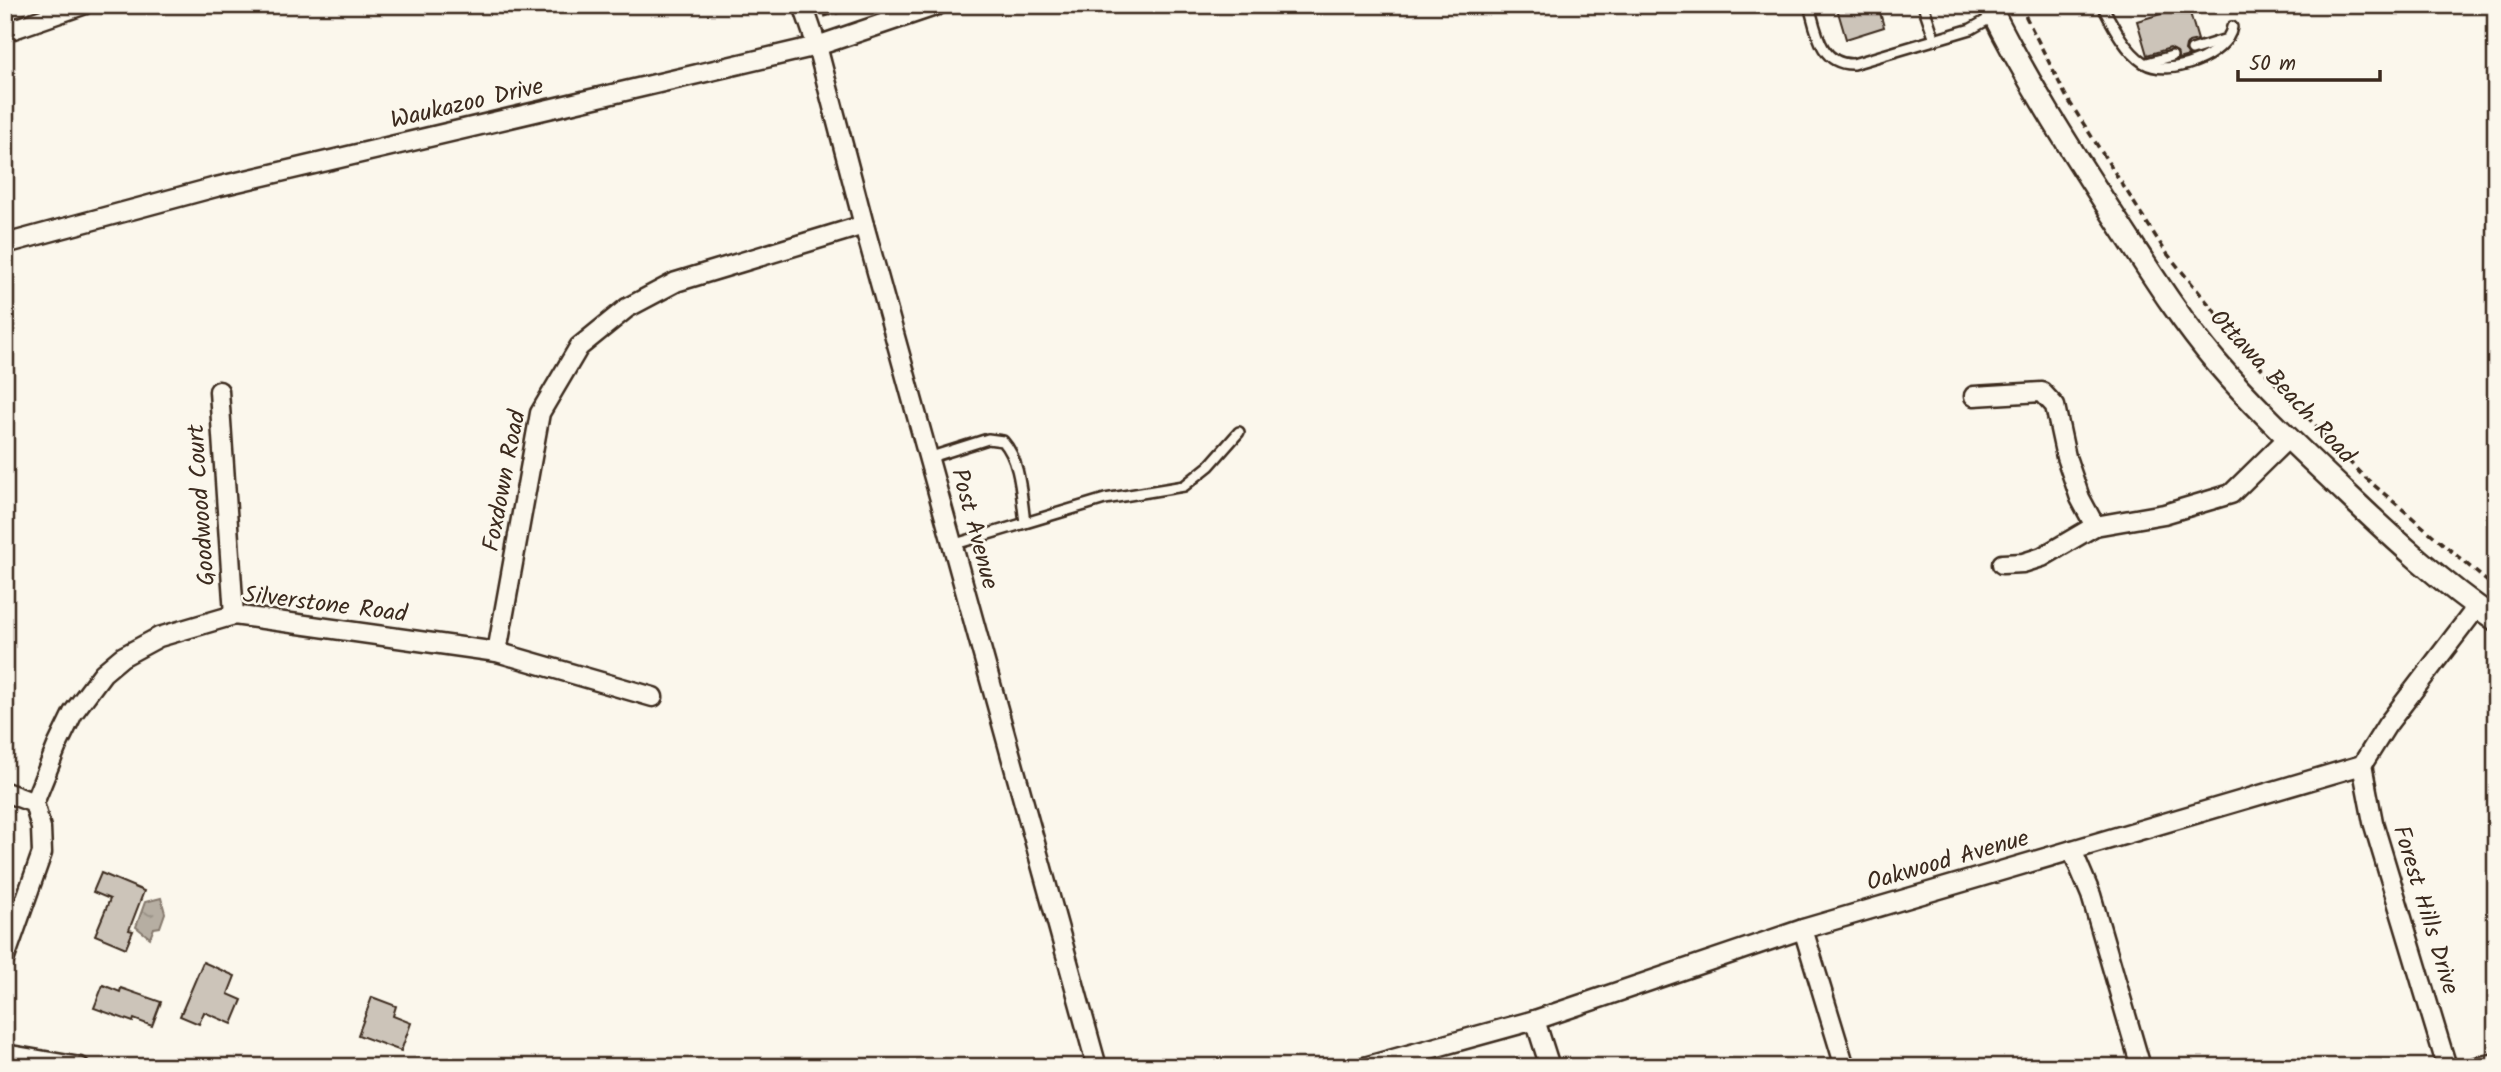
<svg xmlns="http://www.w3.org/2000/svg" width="2501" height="1072" font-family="Kalam,sans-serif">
  <defs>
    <pattern id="water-ripples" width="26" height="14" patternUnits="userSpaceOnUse" patternTransform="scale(1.75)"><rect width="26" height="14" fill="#b6aea2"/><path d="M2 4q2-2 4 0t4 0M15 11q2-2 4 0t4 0" fill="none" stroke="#958e83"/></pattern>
  </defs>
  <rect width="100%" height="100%" fill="#fbf7ec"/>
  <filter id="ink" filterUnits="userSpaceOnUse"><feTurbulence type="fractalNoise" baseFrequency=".0143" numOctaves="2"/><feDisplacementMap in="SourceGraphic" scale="14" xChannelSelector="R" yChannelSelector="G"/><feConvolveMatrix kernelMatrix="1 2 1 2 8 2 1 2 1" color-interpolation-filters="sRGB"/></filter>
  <g filter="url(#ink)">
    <path fill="url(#water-ripples)" stroke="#85796d" stroke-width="2" d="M 161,898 L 165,913 L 160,927 L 154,928 L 150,938 L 136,927 L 145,902 Z"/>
    <g fill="#ccc4b9" stroke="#3b2a1e" stroke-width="2">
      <path d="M 1836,5 L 1878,5 L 1884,27 L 1846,39 Z"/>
      <path d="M 2188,6 L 2198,40 L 2189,42 L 2186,46 L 2185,51 L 2189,56 L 2178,59 L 2177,52 L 2170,48 L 2147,55 L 2137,21 Z"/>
      <path d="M 101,873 L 144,891 L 129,930 L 133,931 L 126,948 L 95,935 L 110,899 L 93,892 Z"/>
      <path d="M 203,962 L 235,976 L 228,994 L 242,1000 L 232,1024 L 204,1012 L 199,1024 L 180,1016 Z"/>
      <path d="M 103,985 L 120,992 L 121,988 L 161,1002 L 152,1026 L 134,1019 L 133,1022 L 94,1008 Z"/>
      <path d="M 372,997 L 396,1006 L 393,1016 L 411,1023 L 401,1051 L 358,1035 Z"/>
    </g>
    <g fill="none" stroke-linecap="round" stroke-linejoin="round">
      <defs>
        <g id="service">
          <path d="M 1809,5 C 1816,30 1820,65 1853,64 L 1971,29 L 1994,16"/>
          <path d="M 1923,5 L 1935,40"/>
          <path d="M 2102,5 C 2112,24 2125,51 2144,63 C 2169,78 2227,56 2232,27"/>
          <path d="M 2192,50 L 2227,39"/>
          <path d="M 2147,63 L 2172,56"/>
          <path d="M 928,458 L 988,439 L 1003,441 C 1021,461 1021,496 1025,522"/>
          <path d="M 952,545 L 1105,499 L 1184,486 L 1209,466 L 1239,432"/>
        </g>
        <g id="minor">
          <path d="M 803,5 L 817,46 L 864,225 L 1097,1067"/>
          <path d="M 5,32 L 83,5"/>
          <path d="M 5,244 L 216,187 L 817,46 L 938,5"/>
          <path d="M 219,391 L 234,615"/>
          <path d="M 1974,396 L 2042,392 L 2055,406 L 2066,457 L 2080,498 L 2095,526"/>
          <path d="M 2002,564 L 2023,563 L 2042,557 L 2095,526 L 2164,514 L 2231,494 L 2288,438"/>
          <path d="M 497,652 L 540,413 L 579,347 L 627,308 L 676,282 L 864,225"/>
          <path d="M 2362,765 L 2373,822 L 2447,1067"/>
          <path d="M 5,792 L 34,803 L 41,828 L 42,853 L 5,958"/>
          <path d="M 34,803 L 57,746 L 73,713 L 103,673 L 122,657 L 159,637 L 234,615 L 497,652 L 653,697"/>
          <path d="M 2072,850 L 2091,895 L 2141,1067"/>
          <path d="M 1803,929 L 1845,1067"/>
          <path d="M 1535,1020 L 1550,1067"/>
          <path d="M 5,1054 L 80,1067"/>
          <path d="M 1364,1067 L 1535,1020 L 1803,929 L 2362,765 L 2387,725 L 2477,607"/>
          <path d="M 2477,1067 L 2496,1063"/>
        </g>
        <path id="tertiary" d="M 1989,5 C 2025,78 2069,147 2113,215 C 2146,265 2177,316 2216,362 C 2256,409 2302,451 2347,494 C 2394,539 2442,583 2496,620"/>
      </defs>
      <use href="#service" stroke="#3b2a1e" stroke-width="14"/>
      <use href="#minor" stroke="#3b2a1e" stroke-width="23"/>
      <use href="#tertiary" stroke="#3b2a1e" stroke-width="26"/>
      <g stroke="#3b2a1e" stroke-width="3.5" stroke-dasharray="7 5" stroke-linecap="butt">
        <path d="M 2020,5 L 2067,98 L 2165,251 L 2263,370 L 2361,474 L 2496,589"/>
        <path d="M 824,16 L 866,5"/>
      </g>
      <use href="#service" stroke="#fbf7ec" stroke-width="9"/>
      <use href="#minor" stroke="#fbf7ec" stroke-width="18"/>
      <use href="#tertiary" stroke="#fbf7ec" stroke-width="21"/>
    </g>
  </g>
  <g text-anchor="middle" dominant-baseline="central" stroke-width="5" stroke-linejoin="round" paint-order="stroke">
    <g font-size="24" fill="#3b2a1e" stroke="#fbf7ec">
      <text transform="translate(467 104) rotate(-13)">Waukazoo Drive</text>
      <text transform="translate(2282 387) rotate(47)">Ottawa Beach Road</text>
      <text transform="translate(505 481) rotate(-79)">Foxdown Road</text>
      <text transform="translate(202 505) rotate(-94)">Goodwood Court</text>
      <text transform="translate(974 529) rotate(75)">Post Avenue</text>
      <text transform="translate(325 605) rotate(7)">Silverstone Road</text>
      <text transform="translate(1948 861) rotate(-16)">Oakwood Avenue</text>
      <text transform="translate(2425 910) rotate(73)">Forest Hills Drive</text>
    </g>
  </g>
  <rect width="2501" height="1072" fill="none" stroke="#fbf7ec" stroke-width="28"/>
  <rect x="14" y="14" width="2473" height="1044" fill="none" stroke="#3b2a1e" stroke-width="2.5" filter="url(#ink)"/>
  <path d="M2238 70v10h142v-10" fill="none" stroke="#3b2a1e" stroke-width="3.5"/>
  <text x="2249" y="70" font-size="21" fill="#3b2a1e" stroke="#fbf7ec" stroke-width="5" paint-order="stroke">50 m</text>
</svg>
